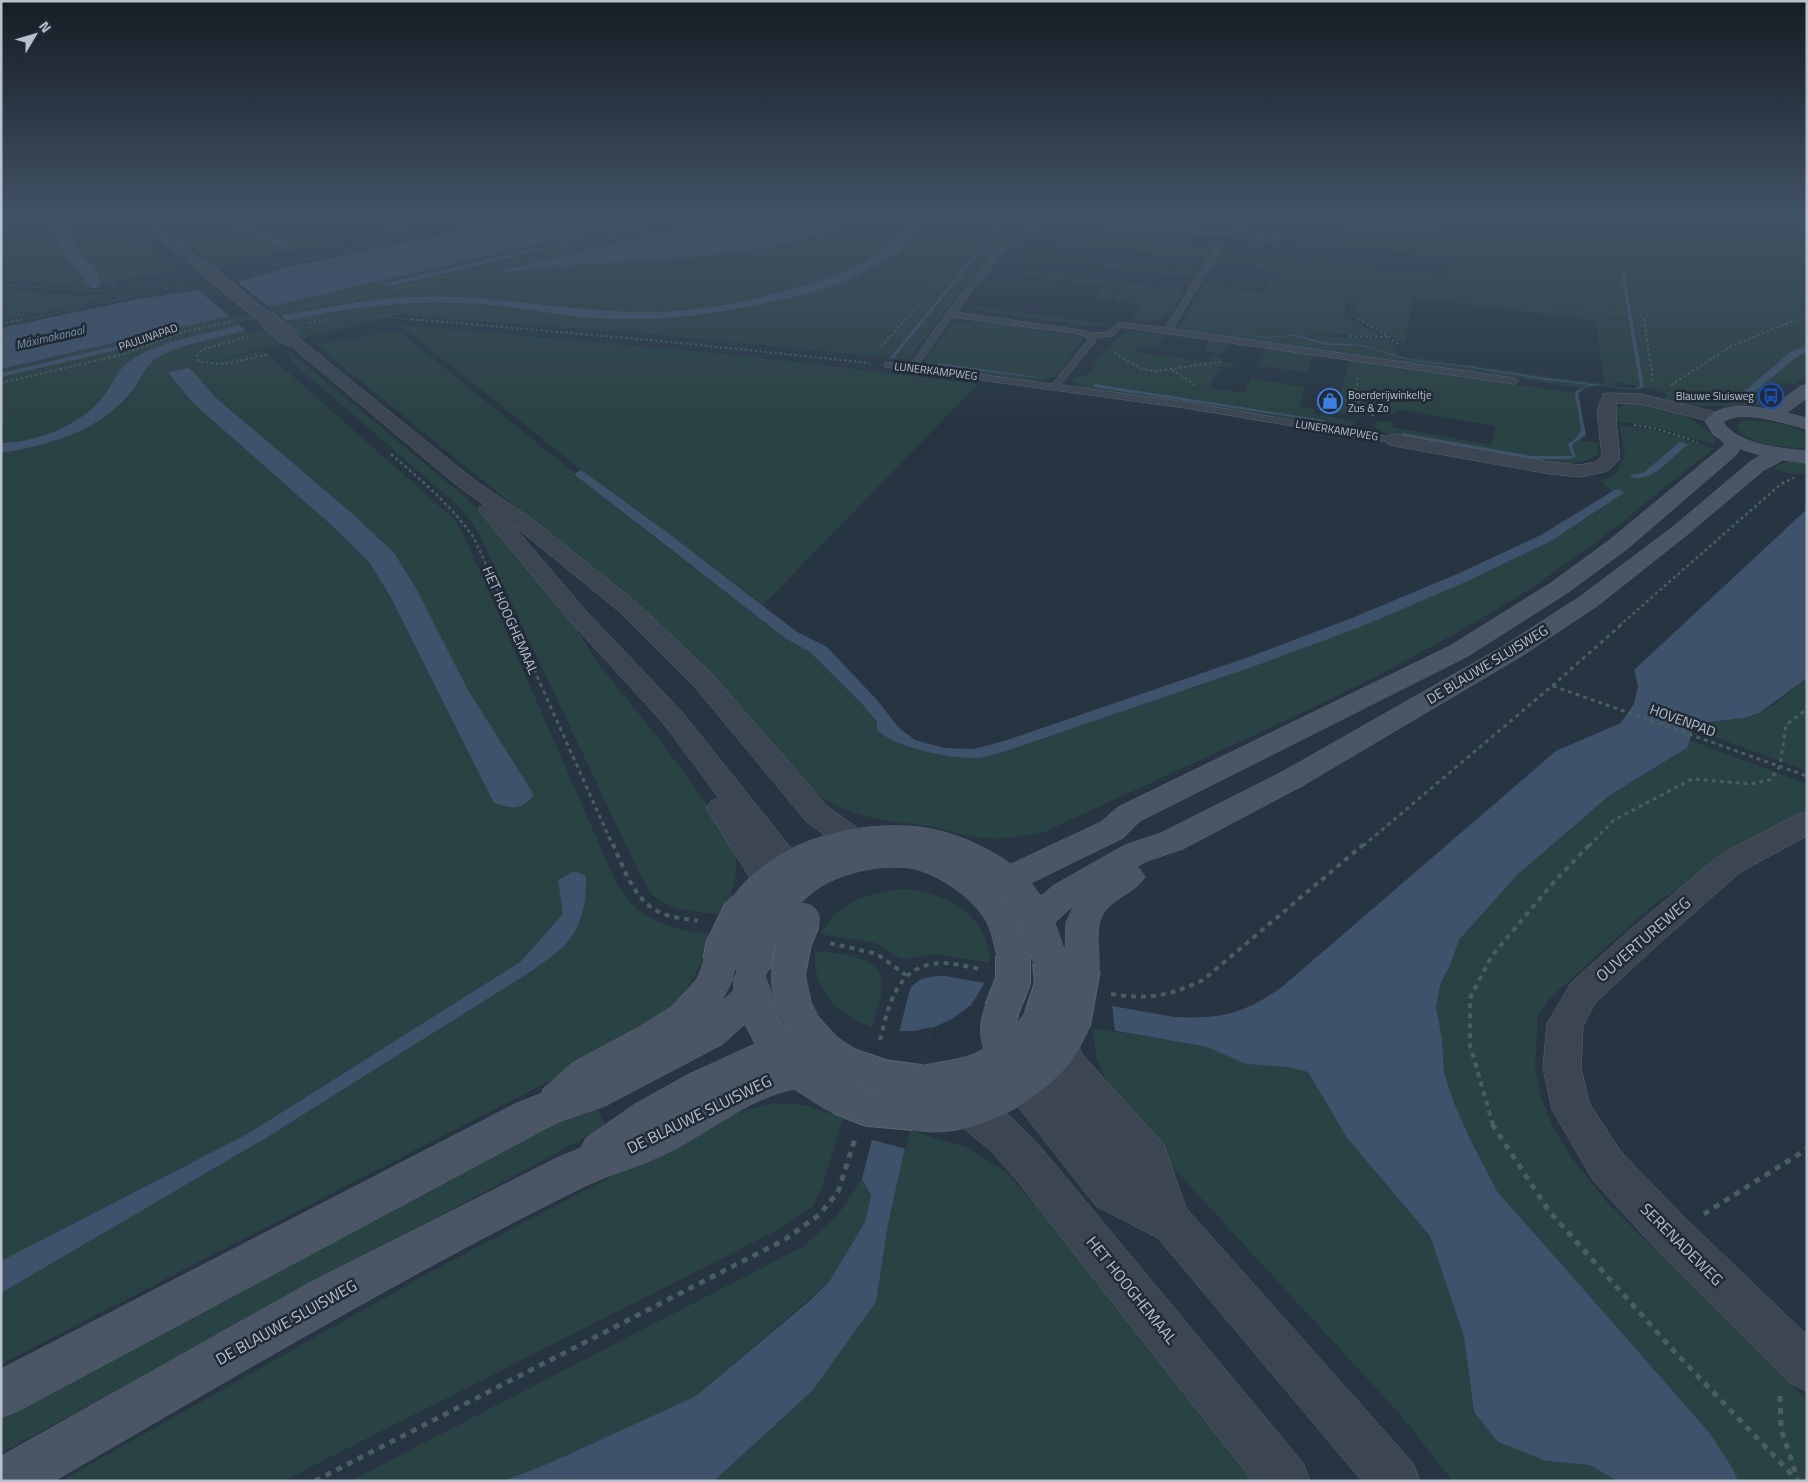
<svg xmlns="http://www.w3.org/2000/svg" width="1808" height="1482" font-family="'Titillium Web',sans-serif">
  <rect width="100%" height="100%" fill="#273542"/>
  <g fill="#294243">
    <path d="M 1,215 L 43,215 L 69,262 L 77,269 L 91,288 L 1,280 Z"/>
    <path d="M 58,215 L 107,215 L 142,245 L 163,257 L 177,271 L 99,285 L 101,281 L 93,265 L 84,258 Z"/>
    <path d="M 150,215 L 216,215 L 290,250 L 215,265 Z"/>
    <path d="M 226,215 L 361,225 L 385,215 L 469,215 L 296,249 Z"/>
    <path d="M 664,215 L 1007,215 L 890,358 L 664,335 L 397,315 L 169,372 L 369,562 L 390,596 L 468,690 L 416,588 L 394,553 L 354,515 L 215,397 L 193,371 L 188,368 L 263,350 L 455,520 L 466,540 L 617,885 C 623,892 628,901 635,907 C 654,926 684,930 709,934 L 705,957 L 687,988 L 660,1019 L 623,1043 L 1,1364 L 1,1293 L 266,1138 L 530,972 L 563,914 L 520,962 L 249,1133 L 1,1261 L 1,369 Z"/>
    <path d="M 1010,215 L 1807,215 L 1807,346 L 1791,351 L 1745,391 L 1687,398 L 1694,401 L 1746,396 L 1794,359 L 1807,352 L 1807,376 L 1793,384 L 1783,382 L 1763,397 L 1773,400 L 1754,406 L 1694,406 L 1666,401 L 1666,393 L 1644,387 L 1624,271 L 1621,271 L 1640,386 L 1615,382 L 1615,387 L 1593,385 L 1461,365 L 1427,362 L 1404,356 L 1605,384 L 1595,320 L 1413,298 L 1405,344 L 1364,321 L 1354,313 C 1357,295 1370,292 1386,290 L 1548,304 L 1604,311 L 1547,302 L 1384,288 C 1365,290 1352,293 1345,312 L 1356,322 L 1382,336 L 1318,333 L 1302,337 L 1289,335 L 1266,337 L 1227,333 L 1265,338 L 1294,336 L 1327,345 L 1362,346 L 1405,359 L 1427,363 L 1460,366 L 1545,380 L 1591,385 L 1582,388 L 1183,331 L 1178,328 L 1203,285 L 1264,293 L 1277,270 L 1262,269 L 1245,264 L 1215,264 L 1216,261 L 1060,242 L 1084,235 L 1099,235 L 1240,254 L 1444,275 L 1450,257 L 1297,241 L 1292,239 L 1292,237 L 1482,256 L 1161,222 L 1277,236 L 1270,238 L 1078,217 L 1047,217 L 1034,221 L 992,257 L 965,285 L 909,359 L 893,359 Z"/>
    <path d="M 1117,224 L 1152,230 L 1144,238 L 1108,234 L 1095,229 L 1096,227 Z"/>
    <path d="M 1032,251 L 1175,269 L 1178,266 L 1199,269 L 1193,278 L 1025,258 Z"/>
    <path d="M 1015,267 L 1124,281 L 1108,300 L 1093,298 L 1103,286 L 1008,274 L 1023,274 L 1027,270 L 1014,268 Z"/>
    <path d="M 1128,283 L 1184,290 C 1167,318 1168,325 1132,320 L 1140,308 L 1136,304 L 1113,300 Z"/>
    <path d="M 1,289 L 81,296 L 107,295 L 109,299 L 1,321 Z"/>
    <path d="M 975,306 L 1111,325 L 1090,326 L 981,311 L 976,309 Z"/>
    <path d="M 984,322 L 1084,337 L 1056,377 L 1033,382 L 933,368 L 926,365 L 925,357 L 954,324 Z"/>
    <path d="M 400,325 L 746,356 L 978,384 L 763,605 L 581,470 Z"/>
    <path d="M 399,331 L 650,534 L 785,638 L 810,652 L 863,705 L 877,722 L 939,754 L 978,758 L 1012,749 L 1255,666 L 1362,626 L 1468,581 L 1553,540 L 1604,507 L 1616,489 L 1612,491 L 1600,481 L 1616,474 L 1625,455 L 1619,425 L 1654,430 L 1714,448 C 1648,501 1583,556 1512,600 C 1365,691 1200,758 1045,832 C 1017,838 992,841 965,835 C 955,833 945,829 935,827 C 887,819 862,823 818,795 L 618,590 L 316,345 Z"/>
    <path d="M 1131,331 L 1165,335 L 1159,345 L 1139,345 L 1135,352 L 1209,362 L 1213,355 L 1234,366 L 1233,368 L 1220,366 L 1209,388 L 1245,392 L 1251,379 L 1305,387 L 1299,407 L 1315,409 L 1313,414 L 1356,421 L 1352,425 L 1336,428 L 1078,387 L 1072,382 L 1073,378 L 1089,374 C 1101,356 1111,340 1131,331 Z"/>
    <path d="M 1320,336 L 1388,339 L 1395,344 L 1396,355 L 1368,346 L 1328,343 L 1308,339 Z"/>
    <path d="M 1210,339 L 1575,393 L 1581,430 L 1575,439 L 1568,444 L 1573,455 L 1567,457 L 1533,456 L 1402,434 L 1534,459 L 1570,459 L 1575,452 L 1572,445 L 1580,440 L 1599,443 L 1597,455 C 1582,464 1568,464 1551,464 L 1391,437 L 1373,426 L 1375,423 L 1380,421 L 1394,422 L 1392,427 L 1491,445 L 1495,426 L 1398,409 L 1396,414 L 1361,409 L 1359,416 L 1337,413 L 1349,360 L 1313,355 L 1307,372 L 1259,366 L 1266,349 L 1228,344 L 1222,354 L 1204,351 Z"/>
    <path d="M 286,350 L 288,350 L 465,497 L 483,514 L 570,618 L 597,662 L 662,743 L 727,831 L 736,853 L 736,874 L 731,893 L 719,914 C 699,912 669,911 653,895 C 648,890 644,881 640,875 L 480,536 L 468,517 L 453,501 L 293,363 Z"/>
    <path d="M 1628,403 C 1668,407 1685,409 1715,438 L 1715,445 L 1656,427 L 1616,421 L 1615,410 Z"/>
    <path d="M 1750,420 L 1785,424 L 1805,432 L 1807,447 C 1790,450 1743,444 1736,426 L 1742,421 Z"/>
    <path d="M 1792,461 L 1807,462 L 1807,474 L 1792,474 L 1773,469 L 1779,464 Z"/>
    <path d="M 1807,678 L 1807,771 L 1693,729 C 1709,718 1727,722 1745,718 C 1766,714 1790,691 1807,678 Z"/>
    <path d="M 1689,740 L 1807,784 L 1807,809 L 1765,832 L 1653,905 L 1550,998 L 1538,1016 L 1535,1065 L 1540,1094 L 1553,1128 L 1574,1161 L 1606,1201 L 1807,1401 L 1807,1481 L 1738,1481 L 1733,1469 L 1709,1432 L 1497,1191 L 1471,1141 L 1454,1103 L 1444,1072 L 1442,1039 L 1436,1007 L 1441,982 L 1450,966 L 1459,940 L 1517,875 L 1610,795 L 1687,748 Z"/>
    <path d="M 904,889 C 948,893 989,914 990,963 L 936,954 L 902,959 L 876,943 L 820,934 C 839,903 868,891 904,889 Z"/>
    <path d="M 815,951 C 836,954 883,954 882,985 C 882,999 875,1014 872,1027 C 837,1015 812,989 815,951 Z"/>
    <path d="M 1093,1028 L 1207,1047 L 1246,1064 L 1287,1067 L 1308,1072 L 1347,1138 L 1430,1236 L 1464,1337 L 1474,1412 L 1498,1442 L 1546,1461 L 1590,1465 L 1617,1481 L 1453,1481 L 1399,1413 L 1155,1148 L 1109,1088 L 1096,1057 Z"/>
    <path d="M 593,1103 L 606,1126 L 1,1453 L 1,1415 Z"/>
    <path d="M 773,1103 L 806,1105 L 843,1118 L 823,1184 L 813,1206 L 780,1229 L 283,1481 L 61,1481 L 434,1270 L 728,1115 Z"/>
    <path d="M 909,1130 L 966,1147 L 1005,1171 L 1050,1222 L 1258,1481 L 714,1481 L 812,1391 L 888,1224 Z"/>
    <path d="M 862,1179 L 871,1196 L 865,1222 L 829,1282 L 696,1396 L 552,1462 L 504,1481 L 350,1481 L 804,1246 L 837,1216 Z"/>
  </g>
  <g fill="#3e536b">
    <path d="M 43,215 L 58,215 L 84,258 L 93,265 L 101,281 L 98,288 L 91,288 L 77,269 L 69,262 Z"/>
    <path d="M 216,215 L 226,215 L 296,249 L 290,250 L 282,248 Z"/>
    <path d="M 531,215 L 664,215 L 1,369 L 1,328 L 133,300 L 192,291 L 241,281 L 289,267 Z"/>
    <path d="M 678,215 L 690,215 L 386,287 L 382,284 Z"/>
    <path d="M 734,215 L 861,215 C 790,254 696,257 617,262 C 574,265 531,269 488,274 Z"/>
    <path d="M 913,215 L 930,215 C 921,226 912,240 901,250 C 894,256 884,260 876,265 C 837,288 796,297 752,306 C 696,317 640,323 582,317 C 556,315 529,309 503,306 C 464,302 425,301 387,305 C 330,310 274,323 219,337 C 199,342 175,347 157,358 C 142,368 139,385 127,397 C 94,433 48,445 1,453 L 1,443 C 37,442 79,426 102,398 C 115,383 115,369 136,357 C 159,343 189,337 215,331 C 271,317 327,306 384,299 C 472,289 557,312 645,312 C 694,312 743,303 790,290 C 822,281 858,270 885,249 C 896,240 904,225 913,215 Z"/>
    <path d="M 1007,215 L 1010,215 L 893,359 L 890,358 Z"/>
    <path d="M 1246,215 L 1510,215 C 1433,234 1324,226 1246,215 Z"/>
    <path d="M 1293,236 L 1624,271 L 1644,387 C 1624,396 1593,374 1578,394 L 1586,435 L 1572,445 L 1576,457 L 1570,459 L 1534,459 L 1402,435 L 1402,433 L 1533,456 L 1572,456 L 1568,444 L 1575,439 L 1581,430 L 1575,393 L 1577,390 L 1590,385 L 1545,380 L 1460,366 L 1427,363 L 1405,359 L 1362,346 L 1327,345 L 1294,336 L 1265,338 L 1225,332 L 1266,337 L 1296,335 L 1328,343 L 1363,345 L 1406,358 L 1427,362 L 1461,365 L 1546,378 L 1633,389 L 1640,386 L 1621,271 Z"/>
    <path d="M 137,341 L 139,343 L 130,347 L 1,377 L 1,373 Z"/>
    <path d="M 1807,346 L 1807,352 L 1794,359 L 1752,394 L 1694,401 L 1686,398 L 1745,391 L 1791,351 Z"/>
    <path d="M 939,363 L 1037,377 L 1038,378 L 937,366 Z"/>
    <path d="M 188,368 L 193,371 L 215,397 L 354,515 L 394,553 L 416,588 L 468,690 L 534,795 C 520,811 514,809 494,803 L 390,596 L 369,562 L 330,524 L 192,402 L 168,372 Z"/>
    <path d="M 1095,384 L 1324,420 L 1324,422 L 1093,387 Z"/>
    <path d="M 1680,442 L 1688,444 C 1672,457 1654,481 1633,478 L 1630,475 L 1643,473 Z"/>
    <path d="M 581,470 L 664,530 L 797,632 L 827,647 L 877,700 L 899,728 L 915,740 L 944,748 L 974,749 L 1004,741 L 1246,658 L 1352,618 L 1455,575 L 1541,535 L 1616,489 L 1625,492 L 1553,540 L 1468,581 L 1363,626 L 1255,666 L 1012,749 C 1001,752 989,757 977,758 C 950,759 897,748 877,730 L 877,722 L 863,705 L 810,652 L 785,638 L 574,474 Z"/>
    <path d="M 1807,509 L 1807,678 L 1759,713 L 1745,718 L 1701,723 L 1693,729 L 1687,748 L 1610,795 L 1517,875 L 1459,940 L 1450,966 L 1441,982 L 1436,1007 L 1442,1039 L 1444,1072 L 1454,1103 L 1471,1141 L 1497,1191 L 1709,1432 L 1733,1469 L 1738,1481 L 1617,1481 L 1590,1465 L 1546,1461 L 1498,1442 L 1474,1412 L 1464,1337 L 1430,1236 L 1347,1138 L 1308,1072 L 1287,1067 L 1246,1064 L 1207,1047 L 971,1005 L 952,1019 L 932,1028 L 888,1224 L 876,1302 L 812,1391 L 714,1481 L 504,1481 L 552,1462 L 696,1396 L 807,1303 L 829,1282 L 865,1222 L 871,1196 L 862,1179 L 909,993 L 911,987 L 921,979 L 936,976 L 945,976 L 1174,1017 C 1222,1019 1243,1014 1282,987 L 1556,751 L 1621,723 L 1634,704 L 1638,686 L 1634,670 Z"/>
    <path d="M 574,871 L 586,876 C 587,900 582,928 564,946 C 554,955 541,964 530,972 L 266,1138 L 1,1293 L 1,1261 L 249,1133 L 520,962 L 563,914 L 558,880 Z"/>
  </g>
  <g fill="#273542">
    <path d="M 235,280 L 271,309 L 231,318 L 196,288 Z"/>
    <path d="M 278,314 L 289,323 L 248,333 L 237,323 Z"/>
    <path d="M 986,981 L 1112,1003 L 1115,1032 L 971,1005 Z"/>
    <path d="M 932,1027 L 906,1149 L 869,1139 L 896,1031 L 914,1031 Z"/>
  </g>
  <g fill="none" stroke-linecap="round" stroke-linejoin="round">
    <defs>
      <path id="service" d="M 1054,217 L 1072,217 L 1269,237 L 1282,236 L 1285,238 L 1269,241 L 1072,221 C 1063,221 1053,220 1045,223 C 1012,235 977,285 956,312 L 1080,330 L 1092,333 L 1108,332 L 1119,322 L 1165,328 L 1217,245 L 1220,243 L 1223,245 L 1173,329 L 1514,378 L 1519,381 L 1514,384 L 1121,327 L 1113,336 L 1096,338 L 1095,342 L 1060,385 L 1185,402 L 1398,438 L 1399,440 L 1394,443 L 1185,408 L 885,367 L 885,363 L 888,362 L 910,365 C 939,325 1003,223 1054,217 ZM 953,317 L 1078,334 L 1087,337 L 1088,340 L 1052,384 L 918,366 Z"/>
      <g id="minor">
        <path d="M 1609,393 L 1641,394 L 1723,414 L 1726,418 L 1723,422 L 1717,423 L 1641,404 L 1616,403 L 1616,419 L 1620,459 L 1608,471 L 1580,477 L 1550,474 L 1394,446 L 1388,444 L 1385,440 L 1388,436 L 1394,434 L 1550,462 L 1580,465 L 1595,462 L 1602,457 L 1597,411 L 1603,394 Z"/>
        <path d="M 1807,812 L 1807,836 L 1742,871 L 1656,946 L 1595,1003 L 1583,1026 L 1581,1068 L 1589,1103 L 1621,1152 L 1686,1219 L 1807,1335 L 1807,1391 L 1791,1384 L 1656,1249 L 1593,1180 L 1552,1109 L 1543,1068 L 1547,1024 L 1571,983 L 1632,928 L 1720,855 L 1796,815 Z"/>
      </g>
      <g id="tertiary">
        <path d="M 133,215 L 146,215 L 208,264 L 210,267 L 208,270 L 198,270 Z"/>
        <path d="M 291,334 L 296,336 L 473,479 L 532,519 L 637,603 L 712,674 L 828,807 L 862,831 L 866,839 L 862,847 L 851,850 L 840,847 L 806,821 L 694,686 L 621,613 L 511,523 L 586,611 L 682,712 L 798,857 L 803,865 L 798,873 L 787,877 L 780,875 L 783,879 L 778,887 L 767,891 L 756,887 L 706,808 L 711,801 L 719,798 L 664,724 L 570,621 L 481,513 L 478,509 L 484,504 L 459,487 L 286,342 L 283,339 L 286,336 Z"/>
        <path d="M 1061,1032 L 1074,1037 L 1082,1054 L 1164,1145 L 1186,1208 L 1413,1463 L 1420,1481 L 1362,1481 L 1158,1238 L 1096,1206 L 1009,1095 L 1003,1083 L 1009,1071 L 1023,1066 L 1028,1056 L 1041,1051 L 1044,1053 L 1043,1048 L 1048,1037 Z"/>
        <path d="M 970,1091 C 999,1102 1022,1128 1043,1150 L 1303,1463 L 1310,1481 L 1253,1481 L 1015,1178 L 991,1151 L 956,1122 L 951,1109 L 956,1096 Z"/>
      </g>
      <g id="secondary">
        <path d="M 1807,385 L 1807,398 L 1786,413 L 1807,418 L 1807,429 C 1787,424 1740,408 1723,422 C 1737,445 1783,449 1807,451 L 1807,463 L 1783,460 L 1764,470 L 1688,534 L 1597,606 L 1520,657 L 1302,786 L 1183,849 L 1147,861 L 1136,867 L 1140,869 L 1145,877 C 1135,894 1110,898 1102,916 C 1092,937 1105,958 1095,978 L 1083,982 L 1071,978 L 1066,965 L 1062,972 L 1050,976 L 1038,972 C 1022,941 1027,920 1000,891 C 1015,910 1025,931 1030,956 L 1025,966 L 1013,970 L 1001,966 C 993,950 994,931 983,916 C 969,896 943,878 919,870 C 890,862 845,871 820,887 C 810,894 801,902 794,910 C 790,914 787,922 782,925 C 774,929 768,927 760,924 L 756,915 C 748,924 739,922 729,919 L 725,910 C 758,848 839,823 905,826 C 943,827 980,843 1011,864 L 1101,822 L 1118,807 L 1450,646 L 1551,583 L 1611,539 L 1722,447 L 1725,443 L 1713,434 L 1705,421 C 1719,402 1748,406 1769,409 L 1801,386 ZM 1740,449 L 1761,455 L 1750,462 L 1674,526 L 1581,596 L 1502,647 L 1282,772 L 1161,833 L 1125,845 L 1054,885 L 1041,896 L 1031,883 L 1123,838 L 1140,821 L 1468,656 L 1567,593 L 1627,549 L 1736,455 ZM 1074,905 L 1066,923 L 1065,952 L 1055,923 Z"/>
        <path d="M 720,947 L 732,951 L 737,961 L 731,983 L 721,1002 L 734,990 L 733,980 L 738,970 L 750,966 L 762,970 C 773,990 774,1012 788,1032 L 775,1002 L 772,988 L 771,973 L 776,963 L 788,959 L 800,963 L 805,973 L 811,1002 L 818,1016 L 837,1037 L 861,1053 L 867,1065 L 861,1077 L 846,1081 L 853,1085 L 858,1097 L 853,1109 L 839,1115 L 825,1109 L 794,1089 C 746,1099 706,1135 663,1155 C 638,1167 610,1174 585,1186 C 403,1276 229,1380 54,1481 L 1,1481 L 1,1456 L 311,1282 L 559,1157 L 581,1148 L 586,1138 L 635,1104 L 689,1074 L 755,1044 L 745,1024 L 723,1044 L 605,1106 L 561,1121 L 543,1130 L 18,1411 L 1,1418 L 1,1369 L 515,1104 L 542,1093 L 543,1089 L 572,1063 L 639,1027 L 671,1007 L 697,979 L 708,951 Z"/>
        <path d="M 1001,996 L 1014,1000 L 1019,1011 L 1017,1023 C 1030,1007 1032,999 1054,1007 L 1058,1017 L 1060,1013 L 1073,1008 L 1086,1013 L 1091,1024 C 1084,1038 1078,1052 1069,1064 C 1033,1108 956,1147 900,1126 L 895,1113 L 900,1100 L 912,1096 L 908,1094 L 902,1082 L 908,1070 C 933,1060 960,1063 984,1049 C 978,1031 980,1017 988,1000 Z"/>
      </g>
    </defs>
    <use href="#service" stroke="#5a646f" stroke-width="1"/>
    <use href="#minor" stroke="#5a646f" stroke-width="1"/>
    <use href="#tertiary" stroke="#5a646f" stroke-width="1"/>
    <use href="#secondary" stroke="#5a646f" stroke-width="1"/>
    <g stroke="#485f60" stroke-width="1" stroke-dasharray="2 2" stroke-linecap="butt">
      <path d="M 1581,221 C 1599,234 1603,234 1600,257"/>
      <path d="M 1295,227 L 1411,235 L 1523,246 L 1740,278 L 1776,280 L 1807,276"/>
      <path d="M 1807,238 L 1796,242 L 1789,249 L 1807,265"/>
      <path d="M 246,271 L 514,215"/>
      <path d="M 1,285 L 115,292 L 122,298"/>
      <path d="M 115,292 L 110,277 L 167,267"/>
      <path d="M 352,300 L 370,315 L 426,321"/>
      <path d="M 293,308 L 368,296 L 710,215"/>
      <path d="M 17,321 L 189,284"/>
      <path d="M 320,321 L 348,315 L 369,315"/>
      <path d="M 905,321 L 999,215"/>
      <path d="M 1360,321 L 1349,312 C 1358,290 1378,289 1399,289 L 1548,303 L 1644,317 L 1645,321"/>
      <path d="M 1795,321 L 1807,310"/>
    </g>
    <g stroke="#485f60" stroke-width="2" stroke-dasharray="2.5 2.5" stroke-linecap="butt">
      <path d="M 411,319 L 661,341 L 870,363"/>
      <path d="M 1358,319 L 1388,336 L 1399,345"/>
      <path d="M 1644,319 L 1653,380"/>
      <path d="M 309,323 L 326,319"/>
      <path d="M 1,324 L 23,319"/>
      <path d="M 249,336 L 202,350 L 197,356 L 199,362 L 225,364 L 270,354"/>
      <path d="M 1350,336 L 1389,337"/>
      <path d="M 881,347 L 906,319"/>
      <path d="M 1114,353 L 1142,369 L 1157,371 L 1221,362"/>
      <path d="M 1172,370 L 1197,386"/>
      <path d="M 1358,378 L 1357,386 L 1353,391 C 1357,402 1364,409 1374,416"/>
      <path d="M 1,383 L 120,355 L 180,333 L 233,321"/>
      <path d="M 1671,385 L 1731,346 L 1798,319"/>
      <path d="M 1634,425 L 1657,429 L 1698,442"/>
    </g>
    <g stroke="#485f60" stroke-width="2.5" stroke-dasharray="3 3" stroke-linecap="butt">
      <path d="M 391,454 C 421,480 451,505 474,538 L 514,626"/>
      <path d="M 1619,626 L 1781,484 L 1794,478"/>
    </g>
    <g stroke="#485f60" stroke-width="3" stroke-dasharray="4 4" stroke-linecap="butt">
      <path d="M 514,625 L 613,846"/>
      <path d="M 1553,686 L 1807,776"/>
      <path d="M 1363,846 L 1552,686 L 1621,625"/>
      <path d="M 1589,846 L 1614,820 L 1692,779 L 1750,784 L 1770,780 L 1780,766 L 1786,725 L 1807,709"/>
    </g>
    <g stroke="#485f60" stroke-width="4" stroke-dasharray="5 5" stroke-linecap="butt">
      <path d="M 613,844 C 624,869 635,904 664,914 C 674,918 687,919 698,921"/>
      <path d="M 830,943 L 877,954 L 906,975"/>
      <path d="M 1111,994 C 1149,1000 1169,996 1203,980 L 1364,844"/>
      <path d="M 880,1040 C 889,1004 897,964 942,963 C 954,963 967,967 980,969"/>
      <path d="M 1493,1125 L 1470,1045 L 1470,998 L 1491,957 L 1552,884 L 1590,844"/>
    </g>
    <g stroke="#485f60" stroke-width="5" stroke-dasharray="6 6" stroke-linecap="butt">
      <path d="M 1492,1124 L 1549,1211 L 1674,1351 L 1798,1481"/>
      <path d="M 1704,1214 L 1807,1149"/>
      <path d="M 1780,1396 L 1781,1429 L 1797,1477"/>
      <path d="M 315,1481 L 784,1240 L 819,1215 L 838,1192 L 855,1139"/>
    </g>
    <use href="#service" fill="#3c4652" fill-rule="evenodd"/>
    <use href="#minor" fill="#3c4652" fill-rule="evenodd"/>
    <use href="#tertiary" fill="#3c4652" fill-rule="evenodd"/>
    <use href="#secondary" fill="#4a5665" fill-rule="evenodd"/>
    <defs>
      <path id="tertiary-bridge-far1" d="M 203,267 L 269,321"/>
      <path id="tertiary-bridge" d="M 267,319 L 291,339"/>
      <g id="secondary-bridge">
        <path d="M 720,961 L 723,947 L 741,910"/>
        <path d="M 752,966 L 759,940 L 772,915"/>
        <path d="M 788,973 L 794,942 L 803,920"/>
        <path d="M 1001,1011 L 1013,981 L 1013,956"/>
        <path d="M 1041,1018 L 1052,985 L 1050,962"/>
        <path d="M 1073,1024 L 1083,968"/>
        <path d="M 848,1065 L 883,1077 L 921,1082"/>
        <path d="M 839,1097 L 869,1109 L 914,1113"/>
      </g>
    </defs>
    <use href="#tertiary-bridge-far1" stroke="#5a646f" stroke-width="14" stroke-linecap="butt"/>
    <use href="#tertiary-bridge" stroke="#5a646f" stroke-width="18" stroke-linecap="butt"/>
    <use href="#secondary-bridge" stroke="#5a646f" stroke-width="36" stroke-linecap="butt"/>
    <use href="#tertiary-bridge-far1" stroke="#3c4652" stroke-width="13"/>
    <use href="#tertiary-bridge" stroke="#3c4652" stroke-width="17"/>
    <use href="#secondary-bridge" stroke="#4a5665" stroke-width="34"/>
  </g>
  <linearGradient id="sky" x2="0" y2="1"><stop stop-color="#151d24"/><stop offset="0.51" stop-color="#415165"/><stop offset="1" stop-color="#415165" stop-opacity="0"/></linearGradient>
  <rect width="1808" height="422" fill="url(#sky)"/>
  <defs>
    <symbol id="bus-ring" viewBox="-11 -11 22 22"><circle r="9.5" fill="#202b37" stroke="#1a4fb4" stroke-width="1.5"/><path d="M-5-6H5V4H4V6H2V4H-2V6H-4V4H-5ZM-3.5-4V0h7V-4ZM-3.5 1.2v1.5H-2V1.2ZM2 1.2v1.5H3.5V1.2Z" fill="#1a4fb4"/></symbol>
    <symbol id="shop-ring" viewBox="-11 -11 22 22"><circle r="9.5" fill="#202b37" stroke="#3f7fe0" stroke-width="1.5"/><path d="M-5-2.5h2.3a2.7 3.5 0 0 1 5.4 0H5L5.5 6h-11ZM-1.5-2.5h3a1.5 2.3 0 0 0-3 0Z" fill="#3f7fe0"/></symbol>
  </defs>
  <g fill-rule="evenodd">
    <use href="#bus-ring" x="1757" y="382" width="28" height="28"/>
    <use href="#shop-ring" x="1316" y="387" width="28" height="28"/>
  </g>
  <g text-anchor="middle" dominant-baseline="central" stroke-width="5" stroke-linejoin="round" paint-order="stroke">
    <g font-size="11" fill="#b9c1cc" stroke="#202b37">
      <text transform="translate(148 337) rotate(-19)">PAULINAPAD</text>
      <text transform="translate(936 371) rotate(7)">LUNERKAMPWEG</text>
      <text transform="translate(1337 430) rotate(9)">LUNERKAMPWEG</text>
    </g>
    <g font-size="11" fill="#b9c1cc" stroke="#202b37" text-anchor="start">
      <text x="1348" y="395">Boerderijwinkeltje<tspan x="1348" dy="13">Zus &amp; Zo</tspan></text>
      <text x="1754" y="396" text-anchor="end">Blauwe Sluisweg</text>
    </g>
    <g font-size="12" font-style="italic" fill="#7a94ae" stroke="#202b37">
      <text transform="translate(50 337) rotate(-13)">Máximakanaal</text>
    </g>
    <g font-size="14" fill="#b9c1cc" stroke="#202b37">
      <text transform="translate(511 620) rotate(66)">HET HOOGHEMAAL</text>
      <text transform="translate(1487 664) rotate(-31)">DE BLAUWE SLUISWEG</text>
      <text transform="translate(1683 720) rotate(20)">HOVENPAD</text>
    </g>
    <g font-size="16" fill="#b9c1cc" stroke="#202b37">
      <text transform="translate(1643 939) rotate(-41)">OUVERTUREWEG</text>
      <text transform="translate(699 1114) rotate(-26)">DE BLAUWE SLUISWEG</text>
      <text transform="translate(1682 1244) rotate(45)">SERENADEWEG</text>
      <text transform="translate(1132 1290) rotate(51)">HET HOOGHEMAAL</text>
      <text transform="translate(286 1322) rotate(-29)">DE BLAUWE SLUISWEG</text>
    </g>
  </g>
  <rect width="1808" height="1482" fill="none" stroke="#b9c1cc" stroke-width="5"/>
  <g transform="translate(35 35) rotate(52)" stroke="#202b37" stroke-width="4" paint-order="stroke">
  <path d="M0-4L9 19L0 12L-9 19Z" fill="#b9c1cc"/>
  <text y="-8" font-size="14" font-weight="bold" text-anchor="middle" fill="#b9c1cc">N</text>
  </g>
</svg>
